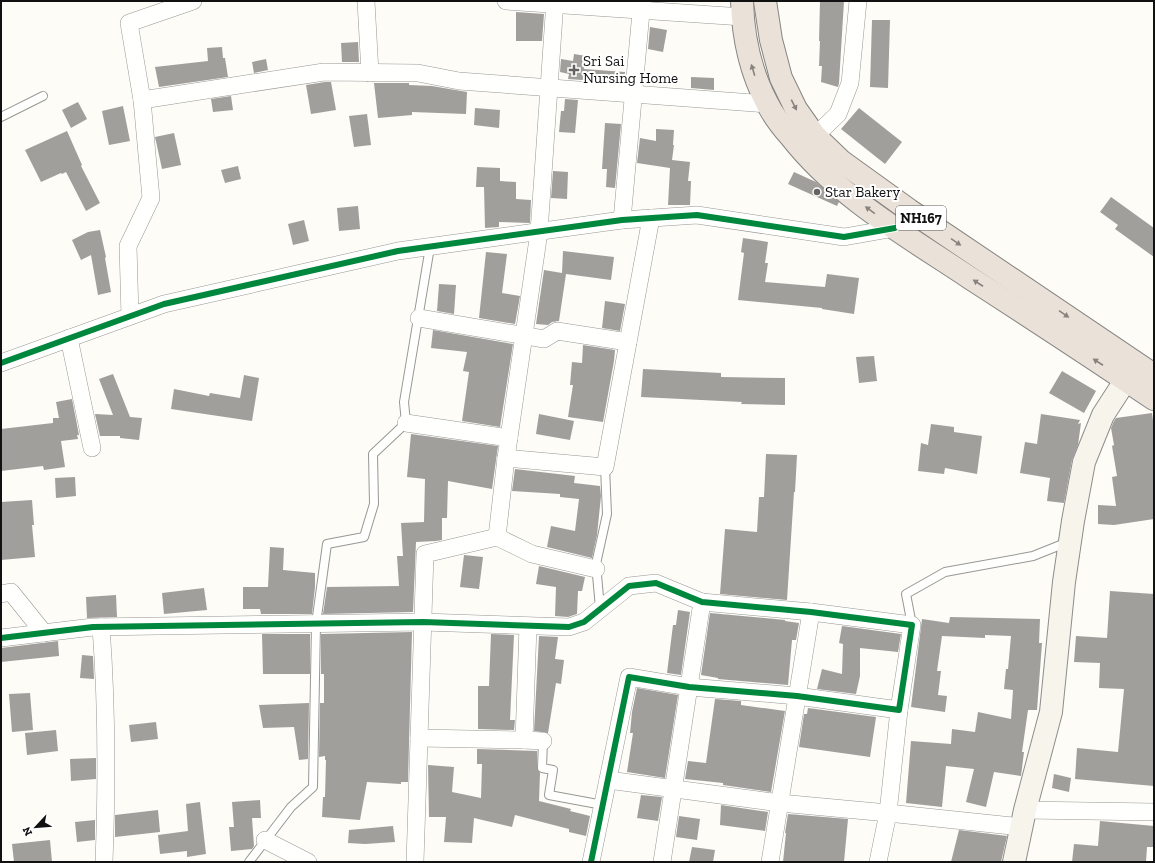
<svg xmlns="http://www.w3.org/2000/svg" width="1155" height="863" font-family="'Zilla Slab',serif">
  <rect width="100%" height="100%" fill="#fdfcf7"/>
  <g fill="#a19f9c">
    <path d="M 820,1 L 844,1 L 839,83 L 838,87 L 821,82 L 822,66 L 819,66 L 820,41 L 819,41 Z"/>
    <path d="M 516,12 L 544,14 L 542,41 L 516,41 Z"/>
    <path d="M 872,20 L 890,20 L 888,88 L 870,87 Z"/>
    <path d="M 650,27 L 667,30 L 663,52 L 648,49 Z"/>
    <path d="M 358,42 L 359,62 L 342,62 L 341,43 Z"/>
    <path d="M 222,47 L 223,58 L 225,58 L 228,77 L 159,87 L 155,67 L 208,61 L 207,48 Z"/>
    <path d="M 574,54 L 586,56 L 584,69 L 625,72 L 624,83 L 568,79 L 569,74 L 560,72 L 561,59 L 573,61 Z"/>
    <path d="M 266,59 L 268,70 L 254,73 L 252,62 Z"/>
    <path d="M 691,77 L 714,78 L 714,90 L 691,88 Z"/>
    <path d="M 325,82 L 331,82 L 336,110 L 311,114 L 306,85 Z"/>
    <path d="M 374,83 L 409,83 L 409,85 L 432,86 L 467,92 L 466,114 L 412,112 L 412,115 L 378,118 Z"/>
    <path d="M 231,96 L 233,110 L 213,112 L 211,99 Z"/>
    <path d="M 565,99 L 578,100 L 575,133 L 559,132 L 561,111 L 564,111 Z"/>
    <path d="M 78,102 L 87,119 L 71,128 L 62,110 Z"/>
    <path d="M 123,106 L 130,141 L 109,145 L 102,111 Z"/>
    <path d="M 475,108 L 500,110 L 499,128 L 474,125 Z"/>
    <path d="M 859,108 L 902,142 L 885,164 L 841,129 Z"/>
    <path d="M 367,114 L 371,145 L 354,147 L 349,116 Z"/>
    <path d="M 605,123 L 621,124 L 615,188 L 606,187 L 607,169 L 602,169 Z"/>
    <path d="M 656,129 L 674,130 L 673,145 L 674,145 L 672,160 L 690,162 L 688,181 L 691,181 L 690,205 L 668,205 L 670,168 L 637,163 L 640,138 L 656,141 Z"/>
    <path d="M 67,131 L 82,165 L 81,166 L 100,203 L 86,211 L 66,172 L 62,174 L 61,173 L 41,182 L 25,150 Z"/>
    <path d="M 174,133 L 181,165 L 162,169 L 155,137 Z"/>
    <path d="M 238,166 L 241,179 L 225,183 L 221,170 Z"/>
    <path d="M 477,167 L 500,168 L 500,181 L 516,182 L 516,199 L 531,200 L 530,223 L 499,222 L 499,227 L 485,228 L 484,187 L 476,187 Z"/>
    <path d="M 553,171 L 568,172 L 567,199 L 551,198 Z"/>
    <path d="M 794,172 L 816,182 L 839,202 L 837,206 L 788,184 Z"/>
    <path d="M 1111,197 L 1154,228 L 1154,257 L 1115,229 L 1118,225 L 1100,212 Z"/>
    <path d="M 358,206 L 360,229 L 339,231 L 337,208 Z"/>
    <path d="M 304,220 L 309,241 L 293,245 L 288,224 Z"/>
    <path d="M 100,230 L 106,257 L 105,258 L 111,292 L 98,295 L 91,255 L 81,260 L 72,240 L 88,232 Z"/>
    <path d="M 743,238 L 768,242 L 765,263 L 768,263 L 765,282 L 825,287 L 827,274 L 859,278 L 854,314 L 822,309 L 822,308 L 738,300 L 744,253 L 741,252 Z"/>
    <path d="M 563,251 L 614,257 L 611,280 L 566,274 L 559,321 L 552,322 L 548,325 L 536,324 L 544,270 L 562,273 Z"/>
    <path d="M 486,252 L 507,254 L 502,293 L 520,296 L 515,324 L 479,318 Z"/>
    <path d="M 439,284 L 456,285 L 454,314 L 437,311 Z"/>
    <path d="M 605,301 L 625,304 L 620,331 L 602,328 Z"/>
    <path d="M 433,330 L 513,344 L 500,427 L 462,421 L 469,372 L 463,371 L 467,352 L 431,348 Z"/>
    <path d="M 583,345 L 615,350 L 614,361 L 603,422 L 568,417 L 573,385 L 570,385 L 572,362 L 582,363 Z"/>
    <path d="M 874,356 L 877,381 L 859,383 L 856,357 Z"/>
    <path d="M 643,369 L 721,373 L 721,377 L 785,378 L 785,405 L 741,404 L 742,402 L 641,397 Z"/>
    <path d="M 1062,371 L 1096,391 L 1084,413 L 1049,393 Z"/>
    <path d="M 113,374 L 130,417 L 142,418 L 139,440 L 120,438 L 120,436 L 100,436 L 95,414 L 113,415 L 99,379 Z"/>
    <path d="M 244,375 L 259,378 L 252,421 L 171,409 L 174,389 L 209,396 L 210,393 L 240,398 Z"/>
    <path d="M 72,399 L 79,435 L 77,435 L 78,439 L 61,441 L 65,467 L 44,470 L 43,466 L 1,471 L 1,429 L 53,423 L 53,418 L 59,418 L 56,402 Z"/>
    <path d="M 1152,413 L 1154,428 L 1154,519 L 1114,525 L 1098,524 L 1098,505 L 1116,506 L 1112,477 L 1117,476 L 1112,446 L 1114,445 L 1111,428 L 1114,421 L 1116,418 Z"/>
    <path d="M 539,414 L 574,421 L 570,440 L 536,434 Z"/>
    <path d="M 1041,414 L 1080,420 L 1078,424 L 1081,423 L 1078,445 L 1072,460 L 1064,503 L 1047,501 L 1050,478 L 1020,473 L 1025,442 L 1037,444 Z"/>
    <path d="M 931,424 L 954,427 L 954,432 L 982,436 L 977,474 L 945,468 L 944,474 L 918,471 L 921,443 L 928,445 Z"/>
    <path d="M 411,434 L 498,446 L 492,489 L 448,481 L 447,518 L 442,518 L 442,540 L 436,541 L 416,542 L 413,612 L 323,614 L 327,587 L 399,586 L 397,556 L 403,556 L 401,523 L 424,522 L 425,479 L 407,477 Z"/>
    <path d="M 766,454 L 797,455 L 795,492 L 794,492 L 787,600 L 720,594 L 725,529 L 757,532 L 759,497 L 764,497 Z"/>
    <path d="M 515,469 L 575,476 L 574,483 L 600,486 L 601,496 L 597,535 L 592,558 L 547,547 L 551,526 L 575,531 L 579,499 L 560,497 L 560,494 L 512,491 Z"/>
    <path d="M 75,477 L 76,496 L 56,498 L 55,478 Z"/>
    <path d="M 32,500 L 34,525 L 32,525 L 35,557 L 1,560 L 1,502 Z"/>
    <path d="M 270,547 L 284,548 L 283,570 L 315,573 L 315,587 L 312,614 L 261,614 L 260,609 L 243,609 L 243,587 L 268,587 Z"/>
    <path d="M 464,555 L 483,557 L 479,589 L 460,587 Z"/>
    <path d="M 539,566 L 585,577 L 582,591 L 578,591 L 577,614 L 568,617 L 555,616 L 556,587 L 536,584 Z"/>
    <path d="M 204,588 L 207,610 L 164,614 L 162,593 Z"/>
    <path d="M 1110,591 L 1154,594 L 1154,786 L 1075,779 L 1077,748 L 1118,752 L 1124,689 L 1099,688 L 1100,663 L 1074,662 L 1076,636 L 1107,638 Z"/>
    <path d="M 116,595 L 117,617 L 87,618 L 86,597 Z"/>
    <path d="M 678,610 L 690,612 L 681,675 L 667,673 L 673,625 L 676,625 Z"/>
    <path d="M 710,613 L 785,620 L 785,621 L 799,623 L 796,640 L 792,640 L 788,685 L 718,679 L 718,678 L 701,675 Z"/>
    <path d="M 950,617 L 1040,619 L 1039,643 L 1042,643 L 1037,710 L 1028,710 L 1022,752 L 1024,752 L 1021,776 L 994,772 L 986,807 L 966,802 L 974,769 L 946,766 L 942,807 L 906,803 L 911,741 L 951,744 L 952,729 L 975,732 L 978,712 L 1011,719 L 1013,690 L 1004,689 L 1006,669 L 1008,669 L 1011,636 L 985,635 L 985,638 L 942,636 L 937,671 L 941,671 L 938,695 L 947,696 L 945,712 L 911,707 L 922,619 L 949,623 Z"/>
    <path d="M 842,626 L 901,634 L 898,652 L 860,648 L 860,676 L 856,694 L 817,689 L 822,669 L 842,674 L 843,644 L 839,643 Z"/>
    <path d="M 412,632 L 408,782 L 401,782 L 401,784 L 367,782 L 360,820 L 322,817 L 323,797 L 325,797 L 326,760 L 325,760 L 325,756 L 319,757 L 320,703 L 324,703 L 324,674 L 321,674 L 321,634 Z"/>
    <path d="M 262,634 L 310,634 L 310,674 L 263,674 Z"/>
    <path d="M 491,634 L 514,635 L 510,720 L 515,720 L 514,730 L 478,729 L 478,686 L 489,686 Z"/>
    <path d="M 539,636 L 558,637 L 555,659 L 564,660 L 561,684 L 556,683 L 548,733 L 534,731 Z"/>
    <path d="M 58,641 L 59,656 L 1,662 L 1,648 Z"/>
    <path d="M 82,655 L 93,656 L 94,679 L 80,678 Z"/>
    <path d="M 637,688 L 678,695 L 665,778 L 627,772 L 633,733 L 630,733 L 632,712 Z"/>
    <path d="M 30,693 L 33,730 L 12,732 L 9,694 Z"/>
    <path d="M 715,699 L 741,701 L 741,705 L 785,711 L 771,792 L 723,785 L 723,783 L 685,779 L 688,761 L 706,763 Z"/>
    <path d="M 309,703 L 308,759 L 299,760 L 294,727 L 263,728 L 259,705 Z"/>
    <path d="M 808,708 L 876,717 L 870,757 L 799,747 L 804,714 L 807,714 Z"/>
    <path d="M 156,722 L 158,739 L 131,742 L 129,725 Z"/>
    <path d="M 56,730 L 58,751 L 27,755 L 25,733 Z"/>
    <path d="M 477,749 L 537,751 L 537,768 L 540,773 L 539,801 L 571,809 L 570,811 L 590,816 L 586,836 L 569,832 L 569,829 L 515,815 L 512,827 L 474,818 L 472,843 L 444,842 L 446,817 L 429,817 L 428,765 L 454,767 L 452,792 L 481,798 L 482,764 L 477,764 Z"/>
    <path d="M 96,758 L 96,779 L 71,781 L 70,759 Z"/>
    <path d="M 1054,774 L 1071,778 L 1069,792 L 1052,788 Z"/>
    <path d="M 641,795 L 662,797 L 658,821 L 637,818 Z"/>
    <path d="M 260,800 L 261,818 L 252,818 L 254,846 L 252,849 L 231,851 L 229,827 L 234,827 L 232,802 Z"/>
    <path d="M 200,802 L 206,854 L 187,857 L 187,851 L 160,854 L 158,835 L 188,831 L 186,804 Z"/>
    <path d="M 721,805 L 768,812 L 765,831 L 720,825 Z"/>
    <path d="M 158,810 L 160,832 L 115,837 L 115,815 Z"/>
    <path d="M 788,814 L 848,819 L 844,862 L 783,862 L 786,833 L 785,833 Z"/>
    <path d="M 679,816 L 700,819 L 697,840 L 676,837 Z"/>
    <path d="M 95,820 L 95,840 L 77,842 L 75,822 Z"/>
    <path d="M 1100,821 L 1154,826 L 1153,847 L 1147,847 L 1146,862 L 1072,862 L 1074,844 L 1098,846 Z"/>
    <path d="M 393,826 L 395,842 L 365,844 L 348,843 L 349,830 Z"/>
    <path d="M 959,830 L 1007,836 L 1001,862 L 951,862 Z"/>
    <path d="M 50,840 L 52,862 L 14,862 L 12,844 Z"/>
    <path d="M 692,847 L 715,850 L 713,862 L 689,862 Z"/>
  </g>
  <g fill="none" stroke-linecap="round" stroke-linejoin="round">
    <defs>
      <g id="lane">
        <path d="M 1,117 L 43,96"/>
        <path d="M 600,608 L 596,564 L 607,514 L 605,467"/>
        <path d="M 912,625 L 906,594 L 945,572 L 1033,556 L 1068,542"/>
        <path d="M 543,741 L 542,768 L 553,770 L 549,795 L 603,805"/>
        <path d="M 249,862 L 291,807 L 313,787 L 316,624 L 327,544 L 364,537 L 374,504 L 373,454 L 406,423 L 404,402 L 430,247"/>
      </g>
      <g id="street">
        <path d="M 366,1 L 370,73"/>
        <path d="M 506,1 L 743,17"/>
        <path d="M 142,100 L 324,72 L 418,73 L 459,81 L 767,104"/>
        <path d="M 815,136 L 838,114 L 850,83 L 858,1"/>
        <path d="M 622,220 L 642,1"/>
        <path d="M 130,316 L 128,246 L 151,198 L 142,100 L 129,23 L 193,1"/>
        <path d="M 419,318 L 544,339 L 557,331 L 628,342"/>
        <path d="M 69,338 L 92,448"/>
        <path d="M 1,363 L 164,304 L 398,251 L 622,220 L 697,215 L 844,237 L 895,228"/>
        <path d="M 406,423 L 509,438"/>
        <path d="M 506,458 L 605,467 L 651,218"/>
        <path d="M 497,537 L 506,458 L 539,232 L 555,1"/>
        <path d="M 1,594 L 11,592 L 44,633"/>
        <path d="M 101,627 C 107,706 107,783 104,862"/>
        <path d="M 1,638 L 93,627 L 423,622 L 569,627 L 584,622 L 629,586 L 656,583 L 702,602 L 811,612 L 912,625 L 899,710 L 797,696 L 689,687 L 629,677 L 591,862"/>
        <path d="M 419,738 L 524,740 L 543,741"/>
        <path d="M 524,740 L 528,626"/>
        <path d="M 608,780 L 780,803 L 888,813 L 899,710"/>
        <path d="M 1025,810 L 1154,812"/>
        <path d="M 265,840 L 308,862"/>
        <path d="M 415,862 L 425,554 L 497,537 L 532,554 L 596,569"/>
        <path d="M 662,862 L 702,602"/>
        <path d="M 770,862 L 811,612"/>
        <path d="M 878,862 L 888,813 L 1022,827"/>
      </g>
      <path id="secondary" d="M 1014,862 L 1025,810 L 1051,712 L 1064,582 L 1073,521 L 1084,462 L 1103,415 L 1136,364"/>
      <g id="highway">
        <path d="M 742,1 C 743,37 750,71 767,103 C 773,115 782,127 791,137 C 838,197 907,236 970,278 C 1032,318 1093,358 1154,399"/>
        <path d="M 765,1 L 771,40 L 781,78 L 796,109 L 815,136 L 841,161 L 909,210 L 1154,375"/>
      </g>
    </defs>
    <use href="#lane" stroke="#979795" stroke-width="10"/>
    <use href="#street" stroke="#979795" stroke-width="18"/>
    <use href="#secondary" stroke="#8e8d8b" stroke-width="24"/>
    <use href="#highway" stroke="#858482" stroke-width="24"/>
    <use href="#lane" stroke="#fffffe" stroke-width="8"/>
    <use href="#street" stroke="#fffffe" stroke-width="17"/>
    <use href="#secondary" stroke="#f6f4eb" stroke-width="22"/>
    <use href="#highway" stroke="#eae1d8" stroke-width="22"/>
    <defs>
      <g id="cycleway">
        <path d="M 1,363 L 164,304 L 398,251 L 622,220 L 697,215 L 844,237 L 895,228"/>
        <path d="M 1,638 L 93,627 L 423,622 L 569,627 L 584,622 L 629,586 L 656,583 L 702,602 L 811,612 L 912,625 L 899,710 L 797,696 L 689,687 L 629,677 L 591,862"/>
      </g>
    </defs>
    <use href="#cycleway" stroke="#fff" stroke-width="8"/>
    <use href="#cycleway" stroke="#00873e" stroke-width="6"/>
  </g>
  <defs><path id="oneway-solid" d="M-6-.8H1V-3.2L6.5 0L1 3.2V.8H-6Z"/></defs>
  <g fill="#88837e">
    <use href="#oneway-solid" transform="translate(753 70) rotate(-107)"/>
    <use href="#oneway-solid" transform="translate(794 105) rotate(63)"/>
    <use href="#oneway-solid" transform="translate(870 210) rotate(-144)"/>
    <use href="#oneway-solid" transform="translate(956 242) rotate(34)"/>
    <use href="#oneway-solid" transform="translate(978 283) rotate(-147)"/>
    <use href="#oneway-solid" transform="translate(1064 314) rotate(34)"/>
    <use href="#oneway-solid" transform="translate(1098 362) rotate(-147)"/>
  </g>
  <g fill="#646362" stroke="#fff" stroke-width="1.5">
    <path d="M572 64h4v4h4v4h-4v4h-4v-4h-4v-4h4z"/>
    <circle cx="817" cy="192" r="4"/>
  </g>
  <g text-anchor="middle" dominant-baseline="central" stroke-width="4" stroke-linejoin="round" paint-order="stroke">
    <rect fill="#fff" stroke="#585858" stroke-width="1" x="896" y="206" width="50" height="24" rx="3"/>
    <g font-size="14" font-weight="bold" fill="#111">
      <text x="921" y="218">NH167</text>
    </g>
    <g font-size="15" fill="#111" stroke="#fff" text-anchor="start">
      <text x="583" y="61">Sri Sai<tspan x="583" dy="17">Nursing Home</tspan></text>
      <text x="825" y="192">Star Bakery</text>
    </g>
  </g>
  <rect width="1155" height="863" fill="none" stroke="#111111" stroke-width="4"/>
  <g transform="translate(36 827) rotate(244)" stroke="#ffffff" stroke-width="3" paint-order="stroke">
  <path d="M0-3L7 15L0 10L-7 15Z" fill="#111111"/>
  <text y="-6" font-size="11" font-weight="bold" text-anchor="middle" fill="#111111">N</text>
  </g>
</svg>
